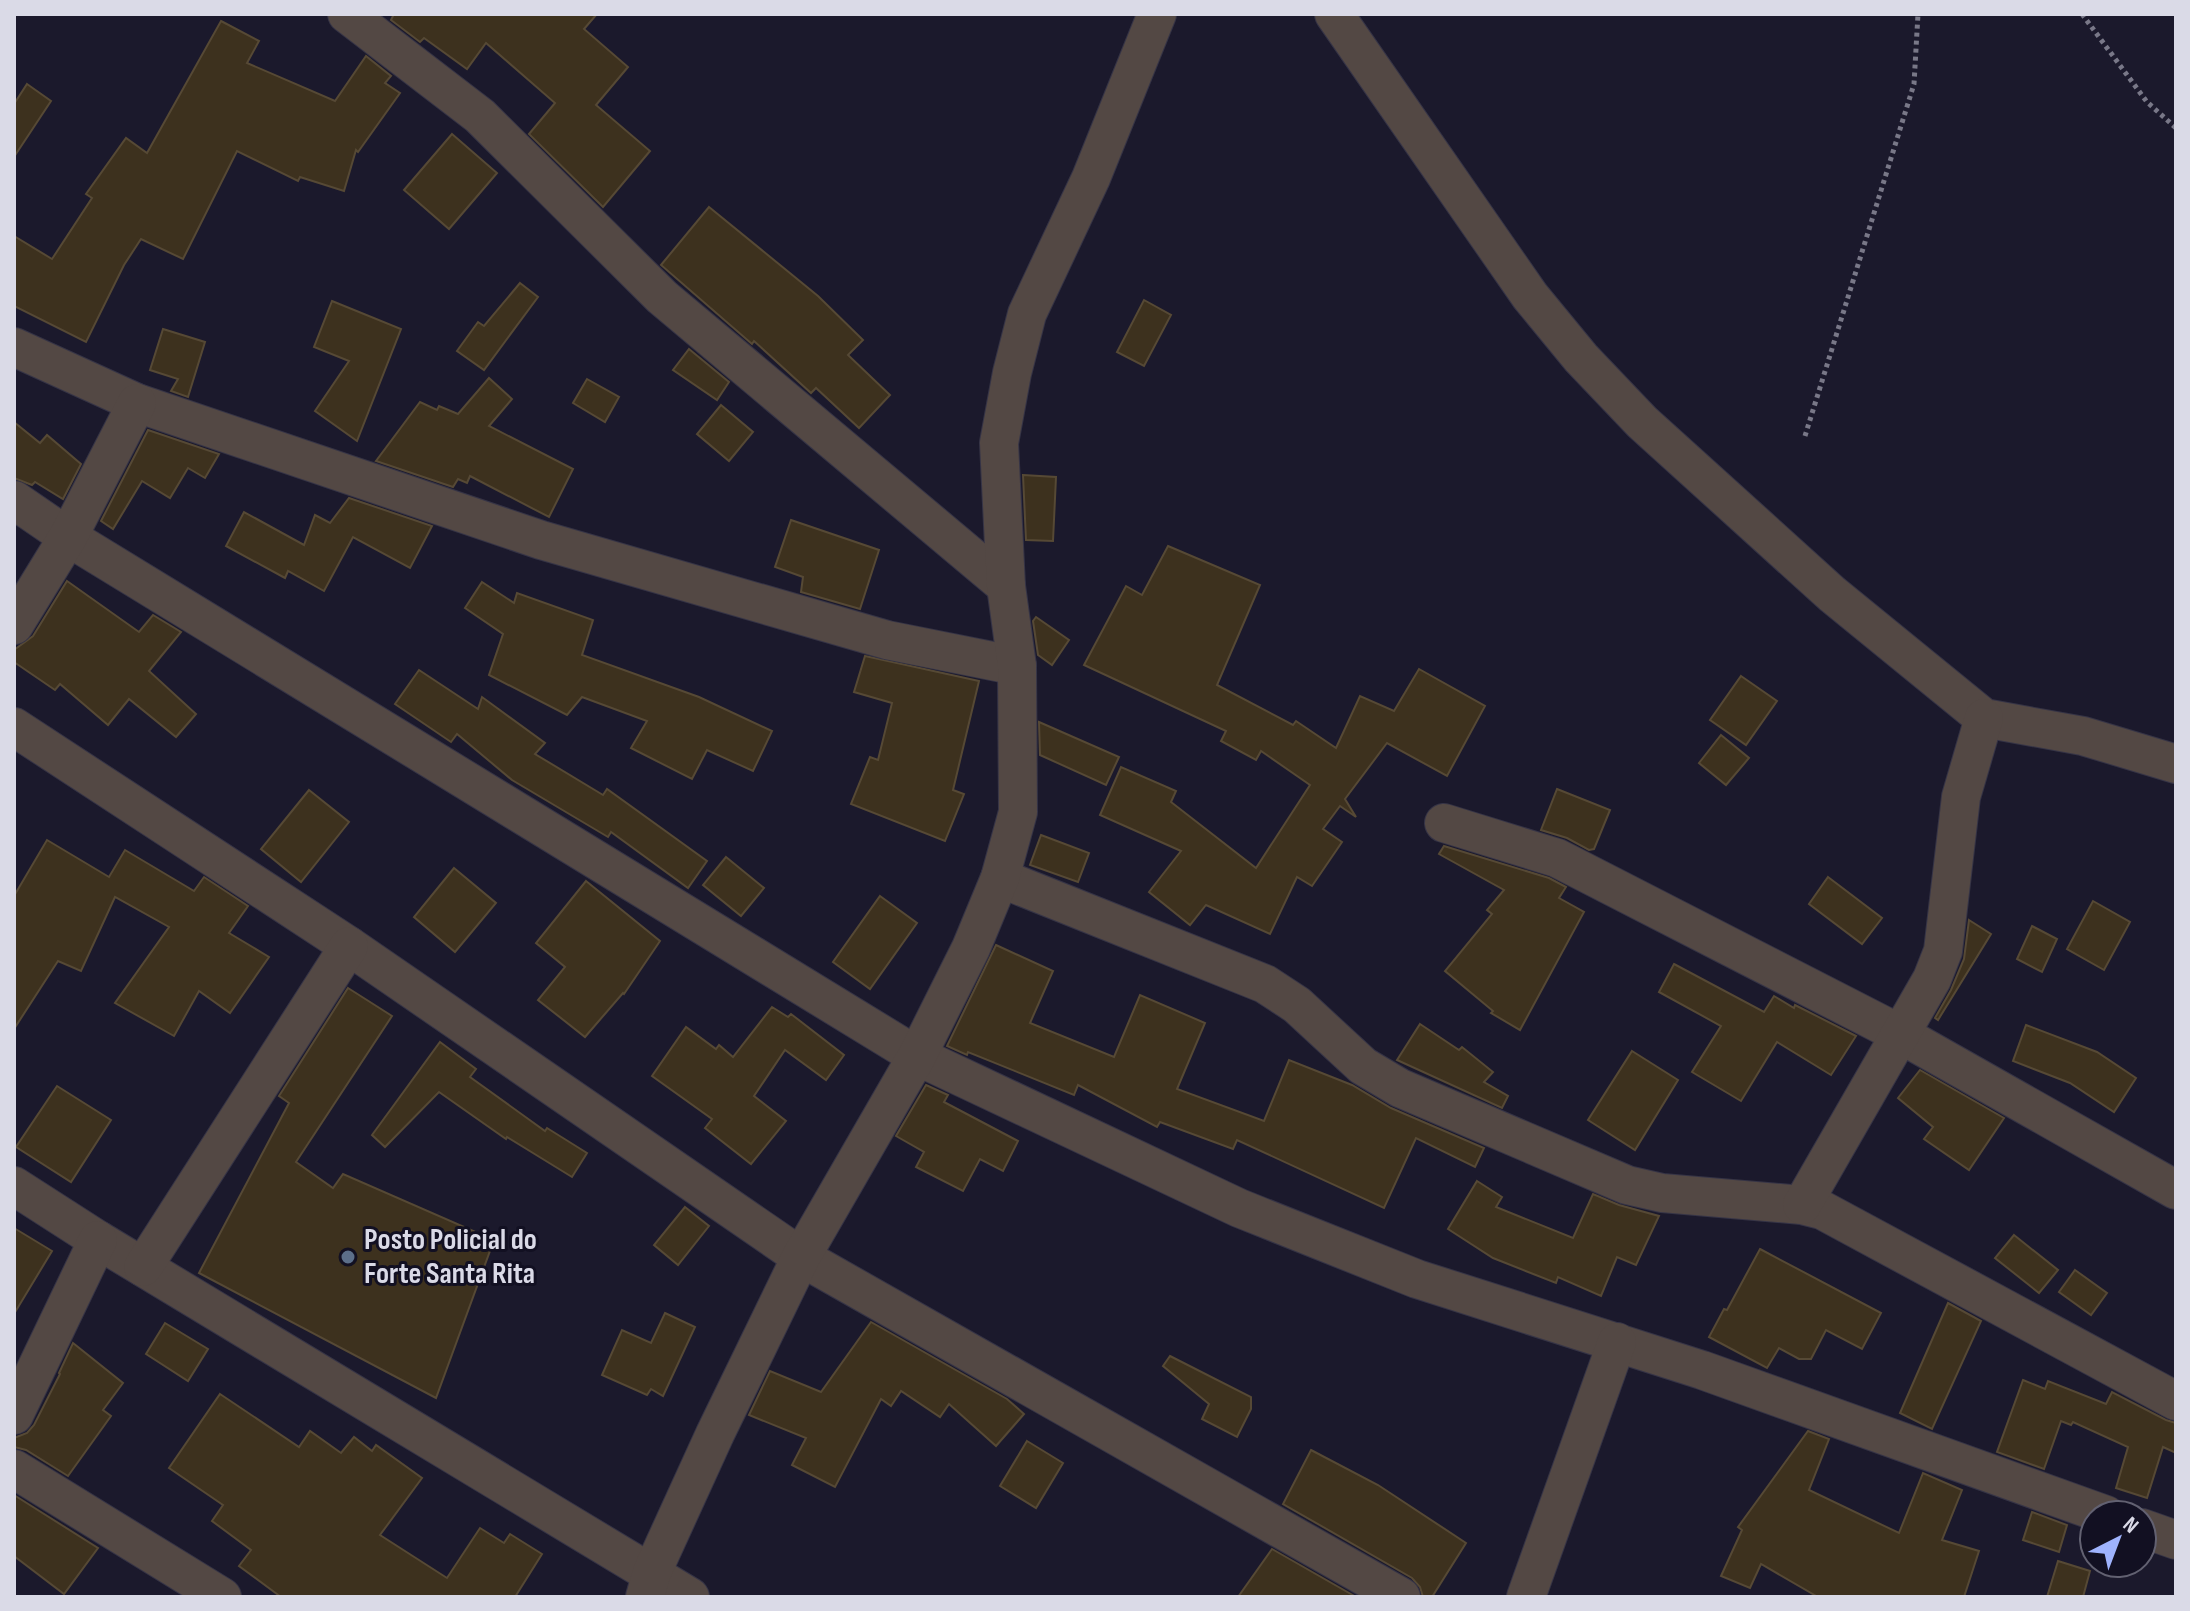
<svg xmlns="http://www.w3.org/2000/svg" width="2190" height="1611" font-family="'Sofia Sans Condensed',sans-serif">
  <rect width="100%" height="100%" fill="#1b192c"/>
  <g fill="#3d311e" stroke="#564935" stroke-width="2">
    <path d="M 391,14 L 597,14 L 584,29 L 628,67 L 596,105 L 650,151 L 603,207 L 529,134 L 555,103 L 486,43 L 467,69 L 424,38 L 420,42 L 391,20 L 393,16 Z"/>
    <path d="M 221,21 L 259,41 L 247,63 L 335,101 L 366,56 L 391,76 L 385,83 L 400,93 L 358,152 L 356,150 L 344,191 L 300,177 L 298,181 L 237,151 L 183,259 L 141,239 L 124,265 L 86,342 L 14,306 L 14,236 L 52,259 L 92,198 L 86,194 L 126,138 L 147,153 Z"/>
    <path d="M 27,84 L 51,101 L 14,157 L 14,104 Z"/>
    <path d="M 452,134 L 497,173 L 449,229 L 404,190 Z"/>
    <path d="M 709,207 L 818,296 L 863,340 L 848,355 L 890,395 L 859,428 L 816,388 L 811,393 L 754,341 L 752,344 L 661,265 Z"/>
    <path d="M 520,283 L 538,297 L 484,370 L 457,351 L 478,322 L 484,326 Z"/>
    <path d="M 1144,300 L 1171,315 L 1144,366 L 1117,352 Z"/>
    <path d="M 332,301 L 401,329 L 357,441 L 315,411 L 349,361 L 314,347 Z"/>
    <path d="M 163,329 L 205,342 L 188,397 L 171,391 L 178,379 L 150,370 Z"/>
    <path d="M 689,349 L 729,382 L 717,400 L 673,370 Z"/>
    <path d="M 489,378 L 512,399 L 489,426 L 573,469 L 549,517 L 470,476 L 467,483 L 458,479 L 453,487 L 376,461 L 420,402 L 437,410 L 439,406 L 458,414 Z"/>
    <path d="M 587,379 L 619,397 L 605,422 L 573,403 Z"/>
    <path d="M 721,405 L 753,432 L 729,461 L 697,434 Z"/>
    <path d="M 14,422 L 40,443 L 47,435 L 81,464 L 63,499 L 35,482 L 32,485 L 14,478 Z"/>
    <path d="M 148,430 L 219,454 L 205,478 L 188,468 L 170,498 L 142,481 L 113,529 L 101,521 Z"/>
    <path d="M 1023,475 L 1056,477 L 1053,541 L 1026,540 Z"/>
    <path d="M 349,498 L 432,526 L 410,568 L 353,537 L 324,591 L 288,571 L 285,578 L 226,546 L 244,512 L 304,545 L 315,515 L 330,523 Z"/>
    <path d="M 791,520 L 879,550 L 860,609 L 801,592 L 803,577 L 775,567 Z"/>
    <path d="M 1168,546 L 1260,585 L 1217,685 L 1293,725 L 1296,721 L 1336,748 L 1360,696 L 1394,711 L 1419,669 L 1485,706 L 1447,776 L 1387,743 L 1345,799 L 1356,817 L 1340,806 L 1323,829 L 1342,842 L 1312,886 L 1297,877 L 1270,934 L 1206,905 L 1190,925 L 1149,892 L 1181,851 L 1100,815 L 1121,767 L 1176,791 L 1171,802 L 1256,868 L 1310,785 L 1261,751 L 1256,760 L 1221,741 L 1226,731 L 1084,665 L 1126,586 L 1142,595 Z"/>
    <path d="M 67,581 L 139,632 L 153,615 L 181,632 L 149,671 L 196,714 L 176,737 L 129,699 L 108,725 L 60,684 L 55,690 L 14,662 L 14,650 L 33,636 Z"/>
    <path d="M 482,582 L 514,603 L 517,593 L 593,620 L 582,655 L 699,697 L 772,731 L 753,771 L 707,750 L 692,779 L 631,748 L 647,721 L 582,697 L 567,715 L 489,675 L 503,634 L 465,608 Z"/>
    <path d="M 1036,617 L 1069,640 L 1052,665 L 1038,655 L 1033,621 Z"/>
    <path d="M 865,656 L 979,681 L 953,790 L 964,794 L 945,841 L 851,804 L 870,757 L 878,760 L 892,703 L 854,692 Z"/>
    <path d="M 419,670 L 478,709 L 482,697 L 545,743 L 535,754 L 603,795 L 607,789 L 707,861 L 688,888 L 611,832 L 608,837 L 512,780 L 457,734 L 451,742 L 395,704 Z"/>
    <path d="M 1741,676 L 1777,701 L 1746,745 L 1710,720 Z"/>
    <path d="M 1039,722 L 1119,757 L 1106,785 L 1040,755 Z"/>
    <path d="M 1721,735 L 1749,758 L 1726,785 L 1699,763 Z"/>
    <path d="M 1557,789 L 1610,810 L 1594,849 L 1589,850 L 1567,838 L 1541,830 Z"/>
    <path d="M 309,790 L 349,822 L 301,882 L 261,849 Z"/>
    <path d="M 1041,835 L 1089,853 L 1078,882 L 1030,865 Z"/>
    <path d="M 47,840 L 109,877 L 125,850 L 194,891 L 204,877 L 248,906 L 229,933 L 269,957 L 230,1013 L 199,991 L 174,1036 L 115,1003 L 169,927 L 115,897 L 81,971 L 58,961 L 14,1029 L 14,896 Z"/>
    <path d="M 1444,846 L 1549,878 L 1566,887 L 1559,898 L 1584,912 L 1520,1030 L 1491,1013 L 1493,1011 L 1445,971 L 1492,914 L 1487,910 L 1504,890 L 1439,854 Z"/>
    <path d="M 726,857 L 764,888 L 741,916 L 703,885 Z"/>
    <path d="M 454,868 L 496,903 L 455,952 L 414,917 Z"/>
    <path d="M 1828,877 L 1882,918 L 1862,944 L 1809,904 Z"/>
    <path d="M 586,881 L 660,941 L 624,994 L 623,993 L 585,1037 L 538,1000 L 565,967 L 536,943 Z"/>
    <path d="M 880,896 L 917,923 L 870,989 L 833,962 Z"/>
    <path d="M 2093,901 L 2130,922 L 2104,970 L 2067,949 Z"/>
    <path d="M 1969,920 L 1991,934 L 1938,1020 L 1935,1018 L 1951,990 L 1964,959 Z"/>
    <path d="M 2032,926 L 2057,939 L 2042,972 L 2017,959 Z"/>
    <path d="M 996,945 L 1053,971 L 1030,1023 L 1114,1057 L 1140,995 L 1205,1023 L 1177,1089 L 1264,1121 L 1289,1060 L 1352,1085 L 1391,1108 L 1484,1148 L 1475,1167 L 1416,1138 L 1384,1208 L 1237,1140 L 1233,1149 L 1160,1122 L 1157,1127 L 1078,1085 L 1074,1095 L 968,1052 L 967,1055 L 947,1046 Z"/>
    <path d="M 1674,964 L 1764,1012 L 1774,996 L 1794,1008 L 1795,1005 L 1856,1036 L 1831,1075 L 1777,1042 L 1741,1101 L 1692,1072 L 1721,1026 L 1659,992 Z"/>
    <path d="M 348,988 L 392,1016 L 296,1162 L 333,1188 L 343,1174 L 494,1240 L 436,1398 L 199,1273 L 289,1103 L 279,1096 Z"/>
    <path d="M 772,1007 L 788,1017 L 791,1014 L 844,1055 L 826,1080 L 785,1050 L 754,1096 L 786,1121 L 751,1164 L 705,1128 L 712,1119 L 652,1076 L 686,1027 L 716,1049 L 719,1045 L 733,1057 Z"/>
    <path d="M 1420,1024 L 1459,1050 L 1462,1047 L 1493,1072 L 1484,1082 L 1508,1096 L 1502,1108 L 1397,1060 Z"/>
    <path d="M 2026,1025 L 2097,1052 L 2136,1078 L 2114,1112 L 2070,1083 L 2013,1061 Z"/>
    <path d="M 440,1042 L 476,1069 L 470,1077 L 545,1131 L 547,1128 L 587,1153 L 572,1177 L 507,1137 L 506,1139 L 439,1092 L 385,1147 L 372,1135 Z"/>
    <path d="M 1632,1051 L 1678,1080 L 1635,1150 L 1588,1120 Z"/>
    <path d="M 1920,1070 L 2004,1118 L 1969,1170 L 1924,1139 L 1933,1127 L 1898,1098 Z"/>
    <path d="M 926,1085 L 948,1095 L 944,1102 L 1018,1141 L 1003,1171 L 980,1159 L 963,1191 L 916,1167 L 924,1152 L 896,1136 Z"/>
    <path d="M 57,1086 L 111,1120 L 71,1182 L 16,1147 Z"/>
    <path d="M 1477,1181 L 1502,1197 L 1496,1207 L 1573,1238 L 1593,1194 L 1619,1205 L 1659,1216 L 1636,1265 L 1617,1257 L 1601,1296 L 1558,1277 L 1556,1283 L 1493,1258 L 1448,1229 Z"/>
    <path d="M 685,1207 L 709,1226 L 678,1265 L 654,1245 Z"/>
    <path d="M 14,1228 L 52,1251 L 14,1314 Z"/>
    <path d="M 2014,1235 L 2058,1270 L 2039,1293 L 1995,1258 Z"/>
    <path d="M 1760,1249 L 1881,1313 L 1862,1349 L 1826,1330 L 1811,1359 L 1799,1359 L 1779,1348 L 1767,1368 L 1709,1337 L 1724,1309 L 1727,1310 Z"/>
    <path d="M 2075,1270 L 2107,1293 L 2091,1315 L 2059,1292 Z"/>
    <path d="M 1948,1303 L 1981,1321 L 1932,1429 L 1900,1413 Z"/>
    <path d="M 665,1313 L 695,1327 L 663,1396 L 651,1389 L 647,1395 L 602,1375 L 622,1330 L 651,1343 Z"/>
    <path d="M 871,1322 L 1007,1399 L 1024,1414 L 996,1446 L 949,1404 L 940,1417 L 901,1391 L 891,1406 L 881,1399 L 835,1487 L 792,1465 L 806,1438 L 749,1415 L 770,1371 L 821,1392 Z"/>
    <path d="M 165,1323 L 208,1349 L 188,1381 L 146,1354 Z"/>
    <path d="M 73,1343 L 123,1383 L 103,1410 L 111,1416 L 68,1476 L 26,1450 L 14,1447 L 14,1438 L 27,1433 L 34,1425 L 60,1374 L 59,1373 Z"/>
    <path d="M 1170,1356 L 1251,1397 L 1251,1409 L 1237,1437 L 1202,1419 L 1209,1404 L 1163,1366 Z"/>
    <path d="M 2023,1380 L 2045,1389 L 2048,1381 L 2106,1404 L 2112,1392 L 2166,1420 L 2176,1423 L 2176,1453 L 2163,1447 L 2147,1498 L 2116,1488 L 2128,1447 L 2073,1422 L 2071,1425 L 2061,1421 L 2044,1469 L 1997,1452 Z"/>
    <path d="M 220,1394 L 299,1447 L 310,1431 L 341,1453 L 354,1437 L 372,1451 L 376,1445 L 422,1478 L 380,1535 L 447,1578 L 480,1528 L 504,1543 L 510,1534 L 542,1554 L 515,1597 L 281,1597 L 239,1566 L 251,1550 L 212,1521 L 223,1505 L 169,1468 Z"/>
    <path d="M 1808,1431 L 1829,1439 L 1809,1490 L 1899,1533 L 1923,1473 L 1962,1490 L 1942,1540 L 1979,1551 L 1964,1597 L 1818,1597 L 1761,1564 L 1750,1588 L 1721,1576 L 1742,1530 L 1738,1527 Z"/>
    <path d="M 1027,1441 L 1063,1463 L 1036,1508 L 1000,1486 Z"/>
    <path d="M 1311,1450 L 1378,1485 L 1466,1543 L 1432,1597 L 1423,1597 L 1420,1587 L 1412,1578 L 1283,1504 Z"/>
    <path d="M 14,1495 L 98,1548 L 64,1594 L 14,1556 Z"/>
    <path d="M 2032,1512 L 2067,1525 L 2059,1552 L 2023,1540 Z"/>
    <path d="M 1272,1549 L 1356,1597 L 1238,1597 Z"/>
    <path d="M 2058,1561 L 2090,1571 L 2083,1597 L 2047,1597 Z"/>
  </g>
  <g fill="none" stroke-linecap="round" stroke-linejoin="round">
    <defs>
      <g id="minor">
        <path d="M 347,14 L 480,116 L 662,297 L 1006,586"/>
        <path d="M 1334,14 L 1530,296 L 1581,358 L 1642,422 L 1832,594 L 1984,718 L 2083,736 L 2176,764"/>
        <path d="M 14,347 L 137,403 L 541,540 L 887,640 L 1017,666"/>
        <path d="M 14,500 L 68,537 L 917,1056 L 1239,1208 L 1417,1279 L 1702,1370 L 2106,1515"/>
        <path d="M 14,625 L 68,537 L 137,403"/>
        <path d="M 14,727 L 349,946 L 801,1257 L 1401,1597"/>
        <path d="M 1444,823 L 1557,858 L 1900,1034 L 2176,1190"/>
        <path d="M 1000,878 L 1265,984 L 1297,1005 L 1363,1066 L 1400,1088 L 1627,1185 L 1662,1193 L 1802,1205 L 1822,1210 L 2176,1401"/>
        <path d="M 14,1186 L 98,1240 L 690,1597"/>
        <path d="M 1802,1205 L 1932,979 L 1943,951 L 1961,797 L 1984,718"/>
        <path d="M 143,1267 L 349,946"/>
        <path d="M 14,1415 L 98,1240"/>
        <path d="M 14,1469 L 222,1597"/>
        <path d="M 2142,1528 L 2176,1540"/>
        <path d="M 645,1597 L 652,1572 L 715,1434 L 801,1257 L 917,1056 L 971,948 L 1000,878 L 1018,812 L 1017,666 L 1006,586 L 999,443 L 1012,373 L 1027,314 L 1091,178 L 1157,14"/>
        <path d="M 1526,1597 L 1617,1342"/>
      </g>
    </defs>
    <use href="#minor" stroke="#363446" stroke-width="40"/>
    <g stroke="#797888" stroke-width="5" stroke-dasharray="4 4" stroke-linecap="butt">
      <path d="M 2082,14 L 2147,102 L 2176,128"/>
      <path d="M 1805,436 L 1914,84 L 1918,14"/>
    </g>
    <use href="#minor" stroke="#534844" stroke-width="38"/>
  </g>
  <circle fill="#5c6f8a" stroke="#121022" stroke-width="3" cx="348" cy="1257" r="8"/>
  <g text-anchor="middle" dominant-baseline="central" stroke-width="6" stroke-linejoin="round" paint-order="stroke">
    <g font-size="30" font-weight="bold" fill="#dadae7" stroke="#121022" text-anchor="start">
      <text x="364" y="1240">Posto Policial do<tspan x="364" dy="34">Forte Santa Rita</tspan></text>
    </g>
  </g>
  <rect width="2190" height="1611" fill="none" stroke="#dadae7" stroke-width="32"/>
  <g transform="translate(2118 1539) rotate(42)"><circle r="38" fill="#121022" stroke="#626171" stroke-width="2"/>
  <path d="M0-6L14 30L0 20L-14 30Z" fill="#9fb3fd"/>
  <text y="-12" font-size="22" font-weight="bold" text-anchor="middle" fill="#dadae7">N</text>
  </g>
</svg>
